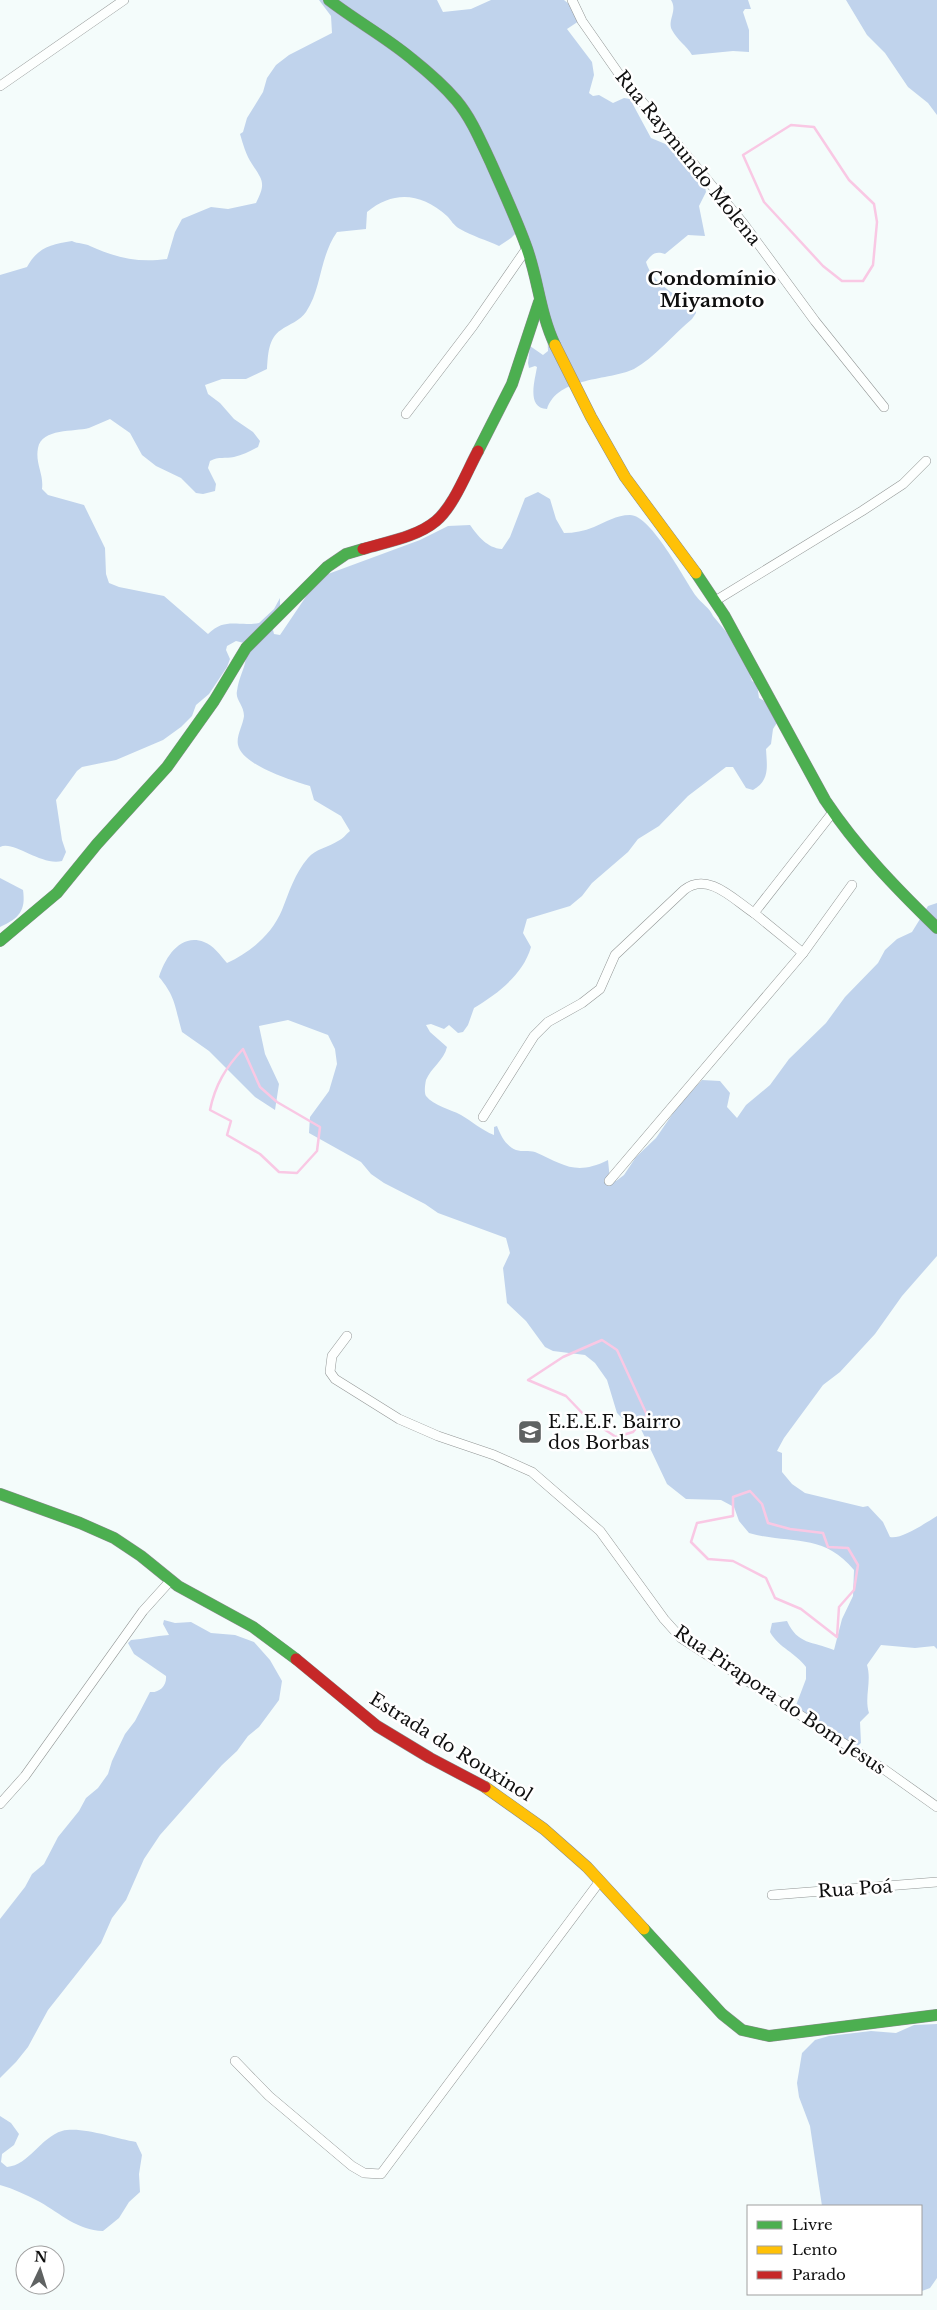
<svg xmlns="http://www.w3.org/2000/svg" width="937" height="2310" font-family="'Libre Baskerville',serif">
  <rect width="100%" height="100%" fill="#f4fcfb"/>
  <g fill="#c0d3ec">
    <path d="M 319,0 L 437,0 L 443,12 L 471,9 L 491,0 L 564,0 L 580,13 L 579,21 L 567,29 L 592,62 L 594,75 L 589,93 L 593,96 L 599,95 L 613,103 L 624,98 L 630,99 L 651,138 L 675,148 L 701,167 L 706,192 L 699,206 L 705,236 L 688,235 L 665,254 C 655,251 652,254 646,262 C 652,283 677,296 695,307 L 696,313 L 692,319 C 674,334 654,358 634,369 C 609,381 558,376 547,409 C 526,408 535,380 537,367 L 535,366 L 529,368 L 528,363 L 530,346 L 543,355 L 548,351 L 546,305 L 517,232 L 511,238 L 499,246 C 486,240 472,236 460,229 C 454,226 451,220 447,216 C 421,193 394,190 367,212 L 366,229 L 337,232 C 319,258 322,288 306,312 C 300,321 289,324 281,330 C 268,338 268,356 267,369 L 246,379 L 222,379 L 205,385 L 208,394 L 220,403 L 234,419 L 253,432 L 260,441 L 258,447 C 250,451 243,455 234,457 C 225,459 219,456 210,461 L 208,468 L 216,484 L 215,491 L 203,494 L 196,493 L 181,478 L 156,466 L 142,455 L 130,433 L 110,419 C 103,422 96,425 89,428 C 74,432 42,428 38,448 C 35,464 44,474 42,489 L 48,495 L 84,505 L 105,548 L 106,574 L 109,583 L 119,587 L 164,596 L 208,634 C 226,617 237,627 259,623 L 274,609 L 280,598 L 280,606 L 273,630 L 274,634 L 280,635 L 307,595 L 328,574 L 420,540 L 448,526 L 470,525 C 478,536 487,548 502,549 L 510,537 L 525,498 L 538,492 L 550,499 L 556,519 L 564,533 C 574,533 584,531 594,527 C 606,522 616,515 630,515 C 651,515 684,579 696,596 C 701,603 710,608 713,616 L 743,652 L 752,681 L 757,684 L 759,698 L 770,704 L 780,718 L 773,729 L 771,744 L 766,749 C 767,767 770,780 753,790 L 746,788 L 733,767 L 726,767 L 688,796 L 659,826 L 638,839 L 628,852 L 592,883 L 582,896 L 570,906 L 527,919 L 523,933 L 531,947 C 523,975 497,994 474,1008 L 468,1025 L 463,1032 L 458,1033 L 449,1025 L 444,1029 L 431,1024 L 426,1025 L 430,1032 L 447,1047 C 444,1060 431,1068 426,1080 C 425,1085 424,1092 426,1096 C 434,1106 450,1109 461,1115 C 472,1121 481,1130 494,1135 L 494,1127 L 497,1126 C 501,1136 505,1145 516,1150 C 522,1152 529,1150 535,1152 C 564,1165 576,1176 608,1160 L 610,1180 L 616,1181 L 624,1175 L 636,1157 L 656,1138 L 678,1106 L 702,1080 L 720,1081 L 730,1093 L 727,1107 L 737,1118 L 746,1105 L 770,1085 L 789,1059 L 826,1023 L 845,997 L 878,963 L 885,950 L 897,939 L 912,932 L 928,906 L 937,903 L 937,1256 L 902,1296 L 875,1334 L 840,1372 L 823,1385 L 784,1438 L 777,1451 L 782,1453 L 782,1472 L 792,1484 L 805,1493 L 863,1507 L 868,1506 L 883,1522 L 890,1537 C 901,1540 927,1522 937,1516 L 937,1649 L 934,1646 L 915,1648 L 881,1645 L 867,1665 C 872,1681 864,1698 869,1713 L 860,1722 L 861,1743 L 851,1751 L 795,1708 L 806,1679 L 806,1667 C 796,1653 779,1648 770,1632 L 772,1623 L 787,1621 C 798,1645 812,1641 834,1650 L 842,1619 L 853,1596 L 854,1570 C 822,1532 791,1545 749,1533 L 739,1521 L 734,1507 L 721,1500 L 686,1499 L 667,1484 L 640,1427 L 627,1423 L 617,1413 L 607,1380 L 595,1363 L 585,1355 L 553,1351 L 545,1347 L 526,1321 L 507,1303 L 503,1268 L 510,1253 L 506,1238 L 438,1213 L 425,1204 L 384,1183 L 371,1174 L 361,1162 L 309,1133 L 310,1117 L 329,1091 L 337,1064 L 335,1049 L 328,1035 L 288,1020 L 259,1026 L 265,1054 L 279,1084 L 275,1110 L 255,1097 L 209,1051 L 182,1032 C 175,1008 176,997 159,977 C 165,958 180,933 204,942 C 213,945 221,956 227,963 C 251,952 272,934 282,910 C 289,892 295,873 308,858 C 315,849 329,847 338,841 C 343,839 346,834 350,831 L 341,816 L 314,800 L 310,786 C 292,781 242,765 238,745 C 236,736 243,725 244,716 C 244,705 235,700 237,691 C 239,673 251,661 244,643 L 236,641 L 227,646 L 226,650 L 230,659 L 227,667 L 209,694 L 196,705 L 192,716 L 181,727 L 163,740 L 116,760 L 82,767 L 77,771 L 56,800 L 62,840 L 66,852 L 62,861 C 40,866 14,840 0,847 L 0,275 L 27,267 C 37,248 51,244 72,241 C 78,244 85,243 90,246 C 117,258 138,263 167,259 L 175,232 L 182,219 L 211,207 L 228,209 L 256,203 C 266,183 263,181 252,164 C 246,155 243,144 240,134 L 243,132 L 247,118 L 263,92 L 267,78 L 276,65 L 289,55 L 332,33 L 331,16 Z"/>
    <path d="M 671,0 L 748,0 L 751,9 L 745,9 L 743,12 L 749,30 L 749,52 L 733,51 L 692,55 C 687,46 677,40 672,30 C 667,20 678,11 671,0 Z"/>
    <path d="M 846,0 L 937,0 L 937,115 L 928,103 L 908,87 L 885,53 L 867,35 Z"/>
    <path d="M 0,878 L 23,890 C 26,911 19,918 0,927 Z"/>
    <path d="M 164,1620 L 175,1623 L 191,1622 L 211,1633 L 235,1635 L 254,1642 L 270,1660 L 282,1681 L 279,1700 L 259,1727 L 248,1736 L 237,1751 L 222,1765 L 160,1835 L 144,1859 L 126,1900 L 112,1918 L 101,1943 L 48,2010 L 28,2047 L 16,2062 L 0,2078 L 0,1919 L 25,1887 L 32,1874 L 44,1864 L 58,1837 L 79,1811 L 86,1798 L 98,1788 L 108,1774 L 112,1761 L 125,1734 L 135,1721 L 150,1692 C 159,1693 167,1686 166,1676 L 134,1654 L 128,1643 L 131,1640 C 144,1639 155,1636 169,1635 L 163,1624 Z"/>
    <path d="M 937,2024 L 937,2278 L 930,2288 L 922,2291 L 921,2206 L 822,2206 L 810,2126 L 799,2097 L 797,2083 L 802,2053 L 815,2040 L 829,2036 L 871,2031 L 896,2033 L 914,2025 Z"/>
    <path d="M 0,2116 L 11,2123 L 19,2134 L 14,2145 L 2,2154 L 1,2162 L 7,2167 C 29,2165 41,2137 62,2131 C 82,2126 116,2139 136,2142 L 142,2155 L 139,2174 L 140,2192 L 129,2202 L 119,2218 L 103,2231 C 77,2230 61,2214 40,2202 C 27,2195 14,2189 0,2185 Z"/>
  </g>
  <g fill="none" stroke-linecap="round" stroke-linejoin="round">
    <g stroke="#f9c8e4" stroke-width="2.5">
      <path d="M 791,125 L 814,127 L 849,180 L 874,204 L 877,222 L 873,265 L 863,281 L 842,281 L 823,266 L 764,202 L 743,155 Z"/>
      <path d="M 243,1049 L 260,1087 L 277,1102 L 320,1127 L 317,1151 L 297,1173 L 279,1172 L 260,1154 L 227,1135 L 231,1121 L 210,1110 C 215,1085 226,1067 243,1049 Z"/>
      <path d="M 602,1340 L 617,1350 L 647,1415 L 633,1432 L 616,1437 L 587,1418 L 566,1396 L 528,1380 L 563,1357 Z"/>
      <path d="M 750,1491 L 762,1504 L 768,1523 L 790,1529 L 823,1533 L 828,1547 L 848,1548 L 858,1565 L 854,1590 L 839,1607 L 837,1637 L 801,1609 L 775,1598 L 766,1578 L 733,1561 L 708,1559 L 691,1542 L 697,1523 L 733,1516 L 733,1497 Z"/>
    </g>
    <defs>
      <g id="street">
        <path d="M 572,0 L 582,21 L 619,74 L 743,223 L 815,321 L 884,407"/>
        <path d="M 0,86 L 124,0"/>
        <path d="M 406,414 L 473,326 L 527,248"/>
        <path d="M 715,601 L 862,511 L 903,484 L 926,461"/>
        <path d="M 754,913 L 803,953 L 852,885"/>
        <path d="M 483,1117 L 534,1036 L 548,1022 L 582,1003 L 600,989 L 615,955 L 684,890 C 708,871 734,900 754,913 L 833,812"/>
        <path d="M 609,1181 L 803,953"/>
        <path d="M 347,1336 L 332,1356 L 330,1372 L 335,1379 L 399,1419 L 438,1436 L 494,1455 L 532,1472 L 600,1531 L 664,1619 L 681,1638 L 885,1770 L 937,1807"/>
        <path d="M 0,1804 L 25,1776 L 143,1611 L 171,1580"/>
        <path d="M 772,1895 L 937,1882"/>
        <path d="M 235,2061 L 269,2096 L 352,2166 L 364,2173 L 381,2174 L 600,1881"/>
      </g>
      <g id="fast">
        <path d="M 329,0 C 356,21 386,37 412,59 C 427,71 444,86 456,100 C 472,119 481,142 491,163 C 503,190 515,216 525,243 C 538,276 539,311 555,345"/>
        <path d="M 478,451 L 512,384 L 539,302"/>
        <path d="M 696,573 L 724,615 L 825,800 C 857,848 896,888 937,928"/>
        <path d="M 0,941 L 57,893 L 97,844 L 167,767 L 214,701 L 246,648 L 327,567 L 346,554 L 363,549"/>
        <path d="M 0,1494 L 80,1523 L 114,1538 L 141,1556 L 178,1586 L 253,1627 L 296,1659"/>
        <path d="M 644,1929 L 722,2014 L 742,2030 L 769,2036 L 937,2015"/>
      </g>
      <g id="slow">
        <path d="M 555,345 L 591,417 L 625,477 L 696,573"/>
        <path d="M 485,1787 L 544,1829 L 587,1867 L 644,1929"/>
      </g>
      <g id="jam">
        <path d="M 363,549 C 386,542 417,537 436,521 C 454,506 467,471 478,451"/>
        <path d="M 296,1659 L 377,1726 L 430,1758 L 485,1787"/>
      </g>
    </defs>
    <use href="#street" stroke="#929695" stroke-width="10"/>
    <use href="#fast" stroke="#898c8c" stroke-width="12"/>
    <use href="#slow" stroke="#898c8c" stroke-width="12"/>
    <use href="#jam" stroke="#898c8c" stroke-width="12"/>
    <use href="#street" stroke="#fdfffe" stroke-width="9"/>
    <use href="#fast" stroke="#4caf50" stroke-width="11"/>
    <use href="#slow" stroke="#ffc107" stroke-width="11"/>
    <use href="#jam" stroke="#c62828" stroke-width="11"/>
  </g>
  <defs>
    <symbol id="school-square" viewBox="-11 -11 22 22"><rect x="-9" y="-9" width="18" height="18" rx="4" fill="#5f6262" stroke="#fff"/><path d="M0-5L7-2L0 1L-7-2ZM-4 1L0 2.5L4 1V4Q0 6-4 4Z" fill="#fff"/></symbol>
  </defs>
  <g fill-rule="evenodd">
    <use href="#school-square" x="516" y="1418" width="28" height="28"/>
  </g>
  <g text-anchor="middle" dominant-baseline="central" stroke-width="5" stroke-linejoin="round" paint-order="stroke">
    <g font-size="18" fill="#0f0f0f" stroke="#fff">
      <text transform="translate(688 158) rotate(51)">Rua Raymundo Molena</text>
      <text transform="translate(780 1700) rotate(34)">Rua Pirapora do Bom Jesus</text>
      <text transform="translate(451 1747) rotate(32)">Estrada do Rouxinol</text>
      <text transform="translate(855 1889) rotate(-4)">Rua Poá</text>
    </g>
    <g font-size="18" fill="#0f0f0f" stroke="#fff" text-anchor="start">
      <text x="548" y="1422">E.E.E.F. Bairro<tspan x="548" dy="21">dos Borbas</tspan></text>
    </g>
    <g font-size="19" font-weight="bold" fill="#0f0f0f" stroke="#fff">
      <text x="712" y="278">Condomínio<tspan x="712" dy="22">Miyamoto</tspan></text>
    </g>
  </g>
  <rect x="747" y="2205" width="175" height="90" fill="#ffffff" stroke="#9f9f9f"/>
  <rect x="757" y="2221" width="25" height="8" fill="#4caf50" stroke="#9f9f9f"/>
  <text x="792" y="2230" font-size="15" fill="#0f0f0f">Livre</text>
  <rect x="757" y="2246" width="25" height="8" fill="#ffc107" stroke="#9f9f9f"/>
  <text x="792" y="2255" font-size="15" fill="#0f0f0f">Lento</text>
  <rect x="757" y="2271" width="25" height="8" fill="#c62828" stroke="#9f9f9f"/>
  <text x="792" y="2280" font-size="15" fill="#0f0f0f">Parado</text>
  <g transform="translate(40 2270) rotate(4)"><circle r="24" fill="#ffffff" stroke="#9f9f9f"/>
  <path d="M0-4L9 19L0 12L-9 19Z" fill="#5f6262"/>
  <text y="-8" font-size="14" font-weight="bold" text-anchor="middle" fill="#0f0f0f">N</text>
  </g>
</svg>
